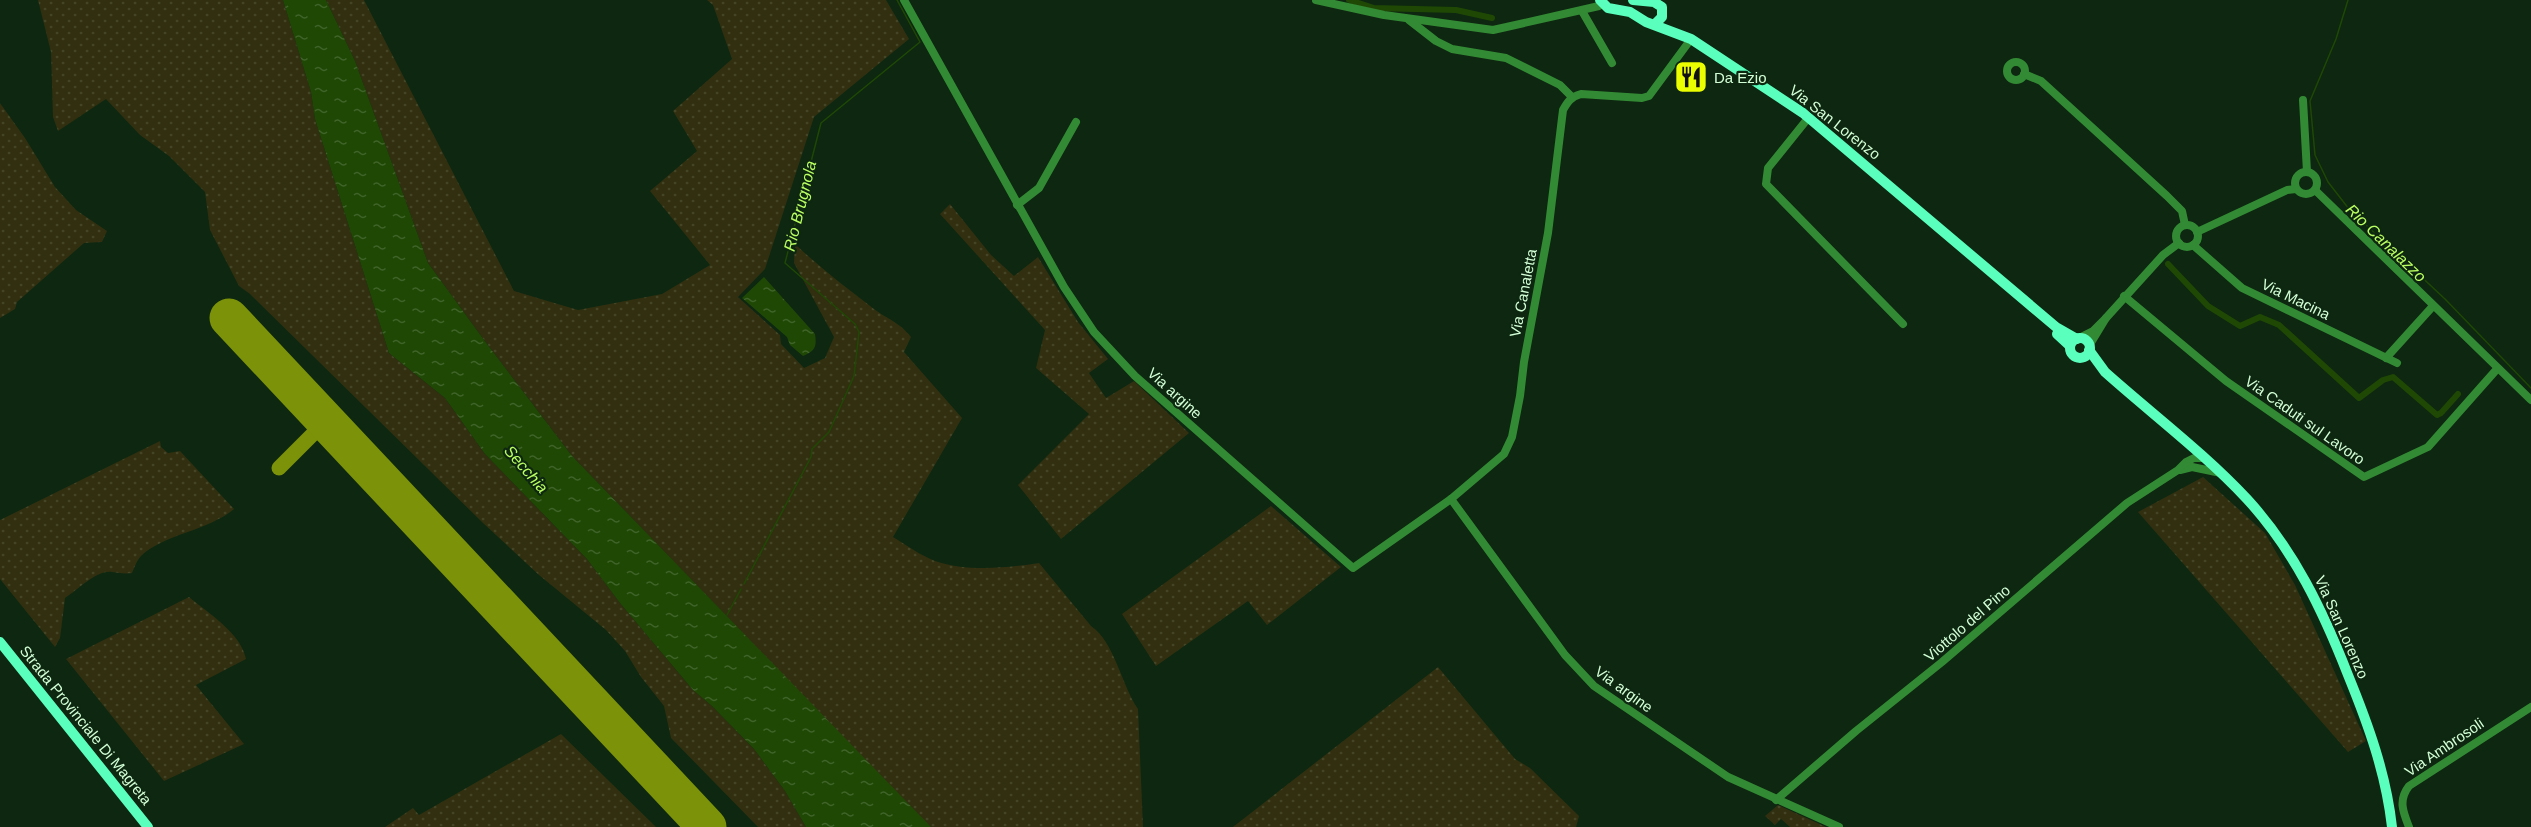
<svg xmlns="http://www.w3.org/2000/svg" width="2531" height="827" font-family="Helvetica,sans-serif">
  <defs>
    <pattern id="grass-dots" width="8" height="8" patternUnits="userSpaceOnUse" patternTransform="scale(1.5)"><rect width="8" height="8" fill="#312f0f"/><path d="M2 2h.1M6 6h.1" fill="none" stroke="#444426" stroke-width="1.8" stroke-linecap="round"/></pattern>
    <pattern id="water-ripples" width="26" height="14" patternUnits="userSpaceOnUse" patternTransform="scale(1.5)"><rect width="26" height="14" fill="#1f4805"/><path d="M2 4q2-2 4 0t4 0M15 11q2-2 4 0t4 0" fill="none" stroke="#3f6329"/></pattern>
  </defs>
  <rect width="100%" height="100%" fill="#0d2710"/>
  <g fill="url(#grass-dots)">
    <path d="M 38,0 L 283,0 L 311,92 L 315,119 L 389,353 L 445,398 L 485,454 L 587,559 L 620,603 L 693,690 L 712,706 L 754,749 L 785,791 L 806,827 L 758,827 L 671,738 L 664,706 L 641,677 L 625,651 L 606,630 L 539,575 L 483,523 L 250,294 L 239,286 L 210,230 L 205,192 L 169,156 L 140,135 L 106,99 L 58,131 L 53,117 L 51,52 Z"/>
    <path d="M 326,0 L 364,0 L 514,291 L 578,310 L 662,294 L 710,265 L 650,191 L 697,151 L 673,111 L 732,59 L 713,5 L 707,0 L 886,0 L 909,39 L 814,117 L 765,269 L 738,297 L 780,335 L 781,344 L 804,368 L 825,358 L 834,337 L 794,263 L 795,244 C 820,268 847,288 874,309 C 889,320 899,322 911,337 L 904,352 L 962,418 L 893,537 C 906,545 920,555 935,561 C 967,572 1006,568 1039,563 L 1091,626 C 1114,641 1122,686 1138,709 L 1143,827 L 931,827 L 926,823 L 572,456 L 484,340 L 428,263 L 355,61 Z"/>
    <path d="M 0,103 L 25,138 L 55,187 L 76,210 L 107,231 L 102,242 L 84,243 L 17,302 L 15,309 L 0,318 Z"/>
    <path d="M 950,204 L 991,255 L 1014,276 L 1038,257 L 1078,322 L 1108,359 L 1089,373 L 1106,398 L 1134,381 L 1189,433 L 1061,539 L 1018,485 L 1089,414 L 1036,368 L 1045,330 L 940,214 Z"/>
    <path d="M 160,441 L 161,447 L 168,453 L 180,451 L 234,509 C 208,531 164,534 141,556 C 137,560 134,568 132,573 C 123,574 120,573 112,572 C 96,570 78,590 65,598 L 60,638 L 55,647 L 0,579 L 0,520 Z"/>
    <path d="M 2203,477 L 2265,533 L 2295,585 L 2366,741 L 2348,752 L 2138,512 Z"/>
    <path d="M 1271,506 L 1341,567 L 1267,625 L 1248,601 L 1156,666 L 1122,614 Z"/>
    <path d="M 189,597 C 208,613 241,633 246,659 L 196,685 L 244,744 L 164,781 L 66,659 Z"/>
    <path d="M 1438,667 L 1515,759 L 1530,768 L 1579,816 L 1576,827 L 1233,827 Z"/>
    <path d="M 561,734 L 656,827 L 385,827 L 413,808 L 419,815 Z"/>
    <path d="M 1778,805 L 1826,827 L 1790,827 L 1781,819 L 1775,825 L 1765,816 Z"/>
  </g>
  <g fill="url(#water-ripples)">
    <path d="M 283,0 L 326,0 L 355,61 L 428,263 L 484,340 L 572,456 L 931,827 L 806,827 L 785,791 L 754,749 L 712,706 L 693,690 L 620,603 L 587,559 L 485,454 L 445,398 L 389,353 L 315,119 L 311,92 Z"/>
    <path d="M 764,277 L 815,334 C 817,347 815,351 803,356 L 790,345 L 787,337 L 742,298 Z"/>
  </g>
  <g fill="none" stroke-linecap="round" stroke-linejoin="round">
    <g stroke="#1f4805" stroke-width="1.5">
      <path d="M 2348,0 L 2336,39 L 2310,101 L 2315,155 L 2328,182 L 2349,209 L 2445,299 L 2531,388"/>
      <path d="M 744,584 L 811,457 L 812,449 L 829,432 L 854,376 L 859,332 L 855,324 L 785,263 L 821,123 L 920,42 L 897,0"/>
      <path d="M 727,615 L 741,589"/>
    </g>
    <g stroke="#1f4805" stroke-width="6">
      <path d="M 1349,0 L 1374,8 L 1456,10 L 1492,18"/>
      <path d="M 2168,264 L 2208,306 L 2240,326 L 2260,317 L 2279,325 L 2359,398 L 2383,380 L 2393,377 L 2437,415 L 2441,413 L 2458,394"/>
    </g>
    <path stroke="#7c9208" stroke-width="15" d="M 279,468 L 326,421"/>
    <path stroke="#7c9208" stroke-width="39" d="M 229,318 L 707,827"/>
    <g stroke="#338a34" stroke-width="8">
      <path d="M 904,0 L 1064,287 L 1094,332 L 1135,376 L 1353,568 L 1451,499 L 1504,454 L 1512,437 L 1520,396 L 1524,362 L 1548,233 L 1563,110 C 1568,101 1571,97 1581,94 L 1642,98 L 1649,96 L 1691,39"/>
      <path d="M 1316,0 L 1384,15 L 1493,30 L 1599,6 L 1601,3"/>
      <path d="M 1582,11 L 1612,63"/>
      <path d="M 1409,20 L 1436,41 L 1452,49 L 1506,58 L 1560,85 L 1572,97"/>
      <circle cx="2016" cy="71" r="9"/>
      <path d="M 2024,74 L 2041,81 L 2167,196 L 2182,211 L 2185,225"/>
      <path d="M 2303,100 L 2307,172"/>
      <path d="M 1809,117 L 1768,168 L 1766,184 L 1903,324"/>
      <circle cx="2306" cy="183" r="11"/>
      <path d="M 2315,190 L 2531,400"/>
      <path d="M 1017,205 L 1039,188 L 1076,122"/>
      <circle cx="2187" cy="236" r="11"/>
      <path d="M 2197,232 L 2287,190 L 2296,189"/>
      <path d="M 2193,245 L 2242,288 L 2397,363"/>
      <path d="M 2124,296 L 2226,381 L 2364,477 L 2428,447 L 2497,369"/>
      <path d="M 2106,318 L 2163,255 L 2179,243"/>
      <path d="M 2079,338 L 2093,331 L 2106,318 L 2089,346"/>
      <path d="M 2386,358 L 2433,306"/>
      <path d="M 2180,470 L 2192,467 L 2221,473"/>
      <path d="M 1451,499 L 1565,655 L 1594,686 L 1728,777 L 1839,827"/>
      <path d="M 1776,800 L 1856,731 L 1942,662 L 2127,503 L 2178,470 L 2186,462 L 2194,458 L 2203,458"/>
      <path d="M 2409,827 C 2403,812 2398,800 2409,786 L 2531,707"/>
    </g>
    <g stroke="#5affbd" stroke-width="10">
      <path d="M 1600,0 L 1608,8 L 1630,12 L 1646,22 L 1691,39 L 1803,113 L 2056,327 L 2077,339"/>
      <path d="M 1633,0 L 1654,2 L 1662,7 L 1662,17 L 1655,24"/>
      <path d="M 2057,334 L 2070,346"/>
      <circle cx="2080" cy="348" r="10"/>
      <path d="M 2089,350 L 2105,372 C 2152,414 2204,453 2247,499 C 2294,550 2323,611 2348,675 C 2368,724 2386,773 2392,827"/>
      <path d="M 0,642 L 148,827"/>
    </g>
  </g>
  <defs>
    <symbol id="restaurant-square" viewBox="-11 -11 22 22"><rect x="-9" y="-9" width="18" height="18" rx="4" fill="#ebfe00" stroke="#0d2710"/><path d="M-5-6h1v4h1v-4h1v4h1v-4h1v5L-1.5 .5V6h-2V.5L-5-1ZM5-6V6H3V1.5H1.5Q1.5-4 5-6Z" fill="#111"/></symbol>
  </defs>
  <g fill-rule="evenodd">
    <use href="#restaurant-square" x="1672" y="58" width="38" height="38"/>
  </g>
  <g text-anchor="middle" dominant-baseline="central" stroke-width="4.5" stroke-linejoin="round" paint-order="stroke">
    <g font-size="15" fill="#d3ffd6" stroke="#0d2710" text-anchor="start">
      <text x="1714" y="77">Da Ezio</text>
    </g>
    <g font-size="15" fill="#d3ffd6" stroke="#0d2710">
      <text transform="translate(1835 122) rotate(38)">Via San Lorenzo</text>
      <text transform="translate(1523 293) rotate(-79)">Via Canaletta</text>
      <text transform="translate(2296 299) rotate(26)">Via Macina</text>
      <text transform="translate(1175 393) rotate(42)">Via argine</text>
      <text transform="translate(2305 420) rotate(35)">Via Caduti sul Lavoro</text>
      <text transform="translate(1967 623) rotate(-41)">Viottolo del Pino</text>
      <text transform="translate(2342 627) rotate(66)">Via San Lorenzo</text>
      <text transform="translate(1624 689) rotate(36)">Via argine</text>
      <text transform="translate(86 725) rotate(51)">Strada Provinciale Di Magreta</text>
      <text transform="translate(2444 747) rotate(-34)">Via Ambrosoli</text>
    </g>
    <g font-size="16" font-style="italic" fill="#baff61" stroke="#0d2710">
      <text transform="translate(800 206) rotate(-76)">Rio Brugnola</text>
      <text transform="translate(2386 243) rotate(44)">Rio Canalazzo</text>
      <text transform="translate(526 469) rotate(49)">Secchia</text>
    </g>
  </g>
</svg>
